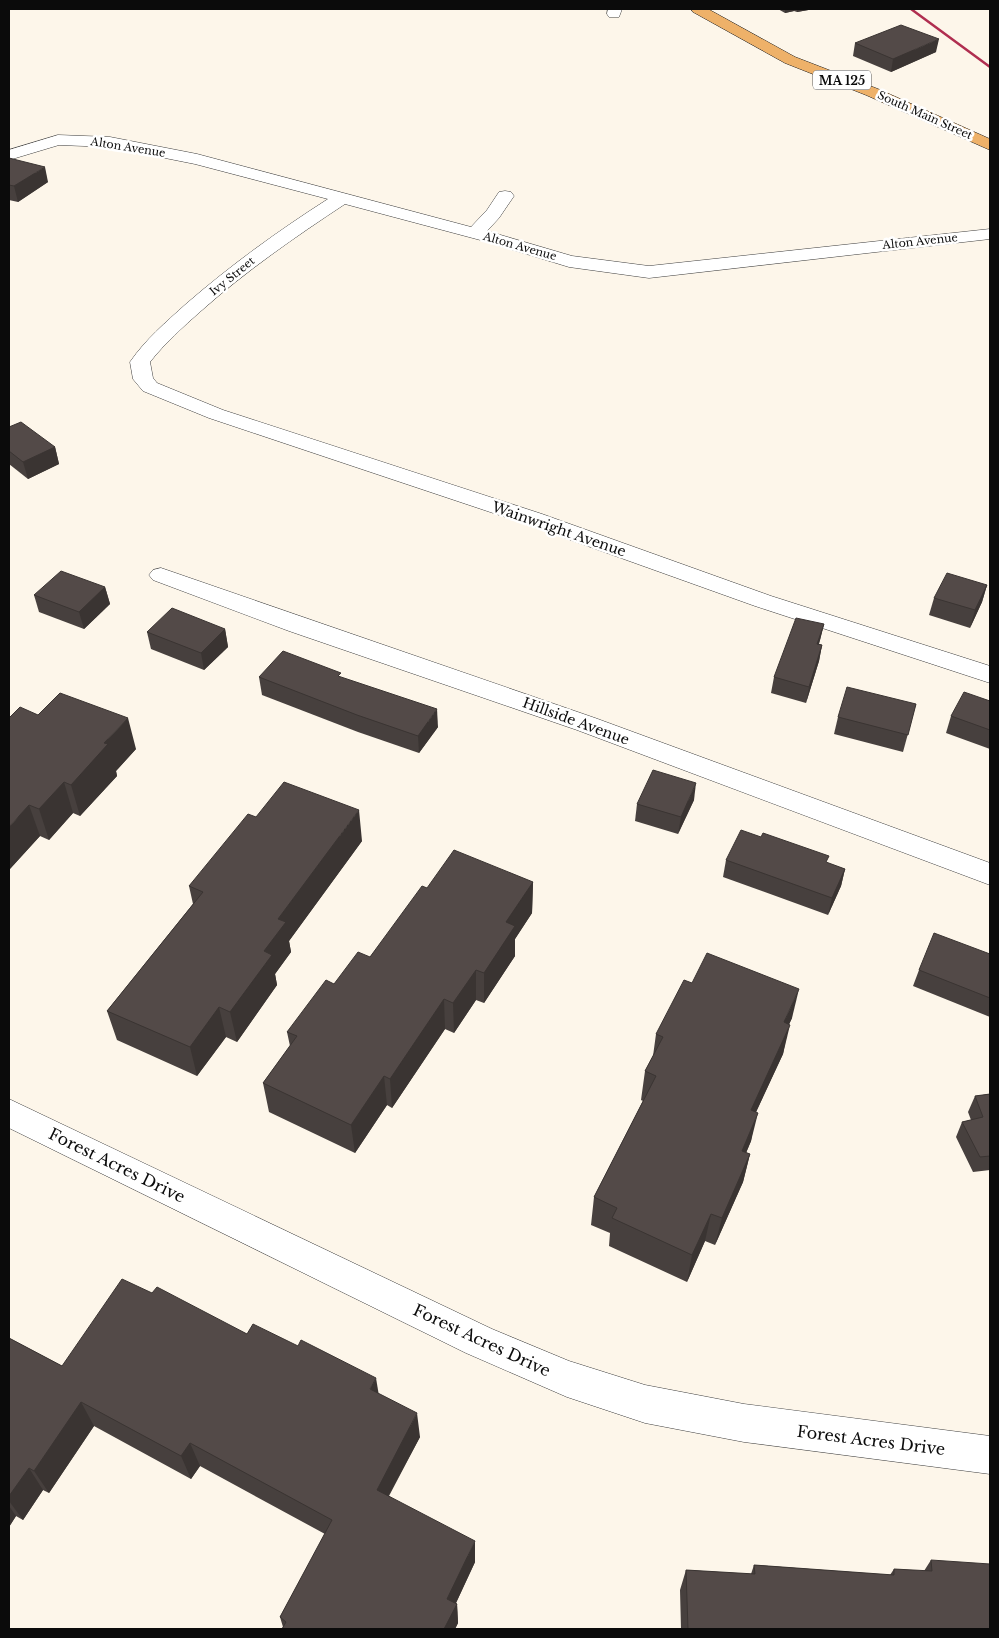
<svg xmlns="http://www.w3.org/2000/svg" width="999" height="1638" font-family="'Libre Baskerville',serif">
  <rect width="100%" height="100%" fill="#fdf6ea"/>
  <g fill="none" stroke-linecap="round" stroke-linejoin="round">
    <defs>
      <g id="street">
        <path d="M 608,9 L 622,9 L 619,17 L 609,17 L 607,14 Z"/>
        <path d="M 58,135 L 110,137 L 197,154 L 471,227 L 487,210 L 499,192 L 505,191 L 511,192 L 514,196 L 499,218 L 487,231 L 572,256 L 649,266 L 990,229 L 990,239 L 649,278 L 569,267 L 484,241 L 345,204 C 295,237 246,271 201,311 C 183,327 165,343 150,362 L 153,378 L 157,383 L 223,410 L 542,514 L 771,596 L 990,666 L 990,683 L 755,606 L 526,524 L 209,418 L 143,391 L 133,379 L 130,362 C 146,339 165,323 186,304 C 231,265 278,231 328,199 L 195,164 L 110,147 L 59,145 L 9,160 L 9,150 Z"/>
        <path d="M 161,568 L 595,718 L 990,863 L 990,885 L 577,730 L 289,631 L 153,580 L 149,575 L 153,570 Z"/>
        <path d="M 9,1099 L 492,1329 L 569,1361 L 645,1385 L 744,1404 L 990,1436 L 990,1474 L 744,1442 L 645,1423 L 567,1397 L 466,1353 L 9,1128 Z"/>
      </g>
      <path id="primary" d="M 691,9 L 708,9 L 795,57 L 878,89 L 990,139 L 990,150 L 866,95 L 785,63 L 693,12 Z"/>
    </defs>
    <use href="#street" stroke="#3e3e3e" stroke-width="1"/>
    <use href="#primary" stroke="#1c1c1c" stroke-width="1"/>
    <use href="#street" fill="#fff" fill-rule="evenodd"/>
    <use href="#primary" fill="#eeb169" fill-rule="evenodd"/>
    <path stroke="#b02e50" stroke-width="2.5" d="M 911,9 L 990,67"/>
  </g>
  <g fill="#47403e">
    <path d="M 778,9 L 814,9 L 797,12 L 794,11 L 785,13 Z"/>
    <path d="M 855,43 L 936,52 L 891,72 L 853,56 Z"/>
    <path d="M 9,158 L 48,182 L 18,202 L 9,200 Z"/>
    <path d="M 9,427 L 55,447 L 59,464 L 28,479 L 9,464 Z"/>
    <path d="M 987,585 L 982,602 L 970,628 L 929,615 L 934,598 Z"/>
    <path d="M 105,587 L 110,604 L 84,629 L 39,612 L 34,595 Z"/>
    <path d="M 824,624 L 819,644 L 822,645 L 819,661 L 806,703 L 771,693 L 774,677 Z"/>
    <path d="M 225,629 L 228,647 L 204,670 L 151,649 L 147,632 Z"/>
    <path d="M 259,677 L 342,678 L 438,727 L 419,753 L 358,732 L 262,695 Z"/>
    <path d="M 990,701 L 990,749 L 946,733 L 951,716 Z"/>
    <path d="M 916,704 L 903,752 L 834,734 L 838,717 Z"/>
    <path d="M 38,715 L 136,749 L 116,771 L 117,776 L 80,816 L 73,813 L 49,840 L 40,836 L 9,870 Z"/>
    <path d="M 694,800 L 678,834 L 635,821 L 637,804 Z"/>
    <path d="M 256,817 L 362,841 L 289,941 L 291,952 L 275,974 L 277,985 L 237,1042 L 226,1037 L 197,1076 L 117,1040 L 107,1011 L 193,904 L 189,886 Z"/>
    <path d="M 726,860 L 827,863 L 845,869 L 841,886 L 828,915 L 723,877 Z"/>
    <path d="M 533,882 L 532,913 L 515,939 L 515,956 L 484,1003 L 476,1000 L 454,1033 L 445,1029 L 392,1108 L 387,1105 L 355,1153 L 269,1112 L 263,1083 L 290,1046 L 287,1032 L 334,984 L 370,957 L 427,888 Z"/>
    <path d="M 990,954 L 990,1017 L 913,986 L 919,970 Z"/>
    <path d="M 792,1018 L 789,1024 L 783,1054 L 756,1112 L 751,1141 L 746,1153 L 750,1154 L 743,1182 L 715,1245 L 705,1241 L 687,1282 L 609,1246 L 610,1233 L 591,1225 L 594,1197 L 643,1101 L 641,1100 L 645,1071 L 653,1056 L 656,1034 Z"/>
    <path d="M 990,1094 L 990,1170 L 973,1172 L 956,1137 L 962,1122 L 971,1120 L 968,1112 L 975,1096 Z"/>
    <path d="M 152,1293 L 247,1334 L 379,1394 L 420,1437 L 389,1496 L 475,1562 L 456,1603 L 457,1604 L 458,1623 L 455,1629 L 282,1629 L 283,1627 L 280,1617 L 325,1534 L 200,1466 L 191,1479 L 94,1426 L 49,1493 L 43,1490 L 23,1520 L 16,1516 L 9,1527 L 9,1338 L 62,1366 Z"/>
    <path d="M 931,1560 L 990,1629 L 681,1629 L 680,1590 L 686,1570 L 751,1574 L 754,1565 L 890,1575 L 894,1569 L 924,1571 Z"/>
  </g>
  <g fill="#3a3432">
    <path d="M 785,9 L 794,9 L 794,11 L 785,13 Z"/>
    <path d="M 797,9 L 814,9 L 797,12 Z"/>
    <path d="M 939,39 L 936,52 L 891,72 L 893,59 Z"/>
    <path d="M 45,167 L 48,182 L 18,202 L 14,186 Z"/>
    <path d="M 55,447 L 59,464 L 28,479 L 23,462 Z"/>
    <path d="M 987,585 L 982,602 L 970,628 L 975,610 Z"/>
    <path d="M 105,587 L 110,604 L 84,629 L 79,612 Z"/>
    <path d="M 824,624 L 820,640 L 813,660 L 817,644 Z"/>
    <path d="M 225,629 L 228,647 L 204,670 L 201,653 Z"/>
    <path d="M 822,645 L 819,661 L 806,703 L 809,687 Z"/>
    <path d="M 437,709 L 438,727 L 419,753 L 418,736 Z"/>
    <path d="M 128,718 L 136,749 L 116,771 L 117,776 L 80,816 L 71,785 L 104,743 Z"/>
    <path d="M 64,782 L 73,813 L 49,840 L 39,809 Z"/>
    <path d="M 696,783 L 694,800 L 678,834 L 681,817 Z"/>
    <path d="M 29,805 L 40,836 L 9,870 L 9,827 Z"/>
    <path d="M 359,810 L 362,841 L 289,941 L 291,952 L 275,974 L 277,985 L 237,1042 L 230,1012 L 264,951 L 278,919 Z"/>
    <path d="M 845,869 L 841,886 L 828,915 L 832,898 Z"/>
    <path d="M 533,882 L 532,913 L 515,939 L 515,956 L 484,1003 L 484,973 L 506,922 Z"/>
    <path d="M 476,970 L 476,1000 L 454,1033 L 453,1003 Z"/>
    <path d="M 799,989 L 792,1018 L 777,1051 L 784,1022 Z"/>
    <path d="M 444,999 L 445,1029 L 392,1108 L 390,1079 Z"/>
    <path d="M 219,1007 L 226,1037 L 197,1076 L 190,1047 Z"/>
    <path d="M 790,1025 L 783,1054 L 744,1138 L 751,1110 Z"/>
    <path d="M 384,1076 L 387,1105 L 355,1153 L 351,1125 Z"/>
    <path d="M 758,1113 L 751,1141 L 735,1179 L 742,1151 Z"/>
    <path d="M 750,1154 L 743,1182 L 715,1245 L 722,1218 Z"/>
    <path d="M 711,1214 L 705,1241 L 687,1282 L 692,1255 Z"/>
    <path d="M 376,1378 L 380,1402 L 370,1389 Z"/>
    <path d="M 81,1402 L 94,1426 L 49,1493 L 34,1471 Z"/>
    <path d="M 417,1413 L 420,1437 L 380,1511 L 377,1490 Z"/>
    <path d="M 190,1443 L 200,1466 L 191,1479 L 181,1456 Z"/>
    <path d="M 29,1468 L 43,1490 L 23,1520 L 9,1501 L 9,1496 Z"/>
    <path d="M 9,1506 L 16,1516 L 9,1527 Z"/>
    <path d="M 475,1541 L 475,1562 L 449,1618 L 447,1599 Z"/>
    <path d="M 457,1604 L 458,1623 L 455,1629 L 444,1629 Z"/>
  </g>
  <g fill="#534a48" stroke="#3a3432">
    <path d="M 901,25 L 939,39 L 893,59 L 855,43 Z"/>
    <path d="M 9,158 L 45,167 L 14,186 L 9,185 Z"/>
    <path d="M 21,422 L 55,447 L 23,462 L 9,451 L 9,427 Z"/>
    <path d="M 61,571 L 105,587 L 79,612 L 34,595 Z"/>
    <path d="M 947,573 L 987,585 L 975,610 L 934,598 Z"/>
    <path d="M 172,608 L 225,629 L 201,653 L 147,632 Z"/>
    <path d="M 796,618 L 824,624 L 817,644 L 822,645 L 809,687 L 774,677 Z"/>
    <path d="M 283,651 L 341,673 L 338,676 L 437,709 L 418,736 L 357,715 L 259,677 Z"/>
    <path d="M 847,687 L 916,704 L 908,735 L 838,717 Z"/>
    <path d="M 964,692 L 990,701 L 990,730 L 951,716 Z"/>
    <path d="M 60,693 L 128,718 L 104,743 L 108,744 L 71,785 L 64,782 L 39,809 L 29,805 L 9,827 L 9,718 L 20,707 L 38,715 Z"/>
    <path d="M 653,770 L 696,783 L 681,817 L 637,804 Z"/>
    <path d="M 284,782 L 359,810 L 278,919 L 286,922 L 264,951 L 272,955 L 230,1012 L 219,1007 L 190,1047 L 107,1011 L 203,892 L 189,886 L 248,814 L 256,817 Z"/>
    <path d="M 741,830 L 761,837 L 763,833 L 829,856 L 826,862 L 845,869 L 832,898 L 726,860 Z"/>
    <path d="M 454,850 L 533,882 L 506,922 L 515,926 L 484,973 L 476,970 L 453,1003 L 444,999 L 390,1079 L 384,1076 L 351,1125 L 263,1083 L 297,1036 L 287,1032 L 326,980 L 334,984 L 358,952 L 370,957 L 422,886 L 427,888 Z"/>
    <path d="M 934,933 L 990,954 L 990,998 L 919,970 Z"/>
    <path d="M 707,953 L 799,989 L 784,1022 L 790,1025 L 751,1110 L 758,1113 L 742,1151 L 750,1154 L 722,1218 L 711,1214 L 692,1255 L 612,1218 L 617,1208 L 594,1197 L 656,1076 L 645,1071 L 663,1037 L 656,1034 L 684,980 L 692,983 Z"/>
    <path d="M 990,1094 L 990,1156 L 980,1157 L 962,1122 L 983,1117 L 975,1096 Z"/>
    <path d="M 122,1279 L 152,1293 L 157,1287 L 247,1334 L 253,1324 L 298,1346 L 301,1340 L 376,1378 L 370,1389 L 417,1413 L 377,1490 L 475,1541 L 447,1599 L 457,1604 L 444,1629 L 282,1629 L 286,1622 L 280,1617 L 332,1520 L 190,1443 L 181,1456 L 81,1402 L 34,1471 L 29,1468 L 9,1496 L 9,1338 L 62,1366 Z"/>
    <path d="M 931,1560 L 990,1564 L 990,1629 L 688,1629 L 686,1570 L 755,1574 L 754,1565 L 894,1575 L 894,1569 L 932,1571 Z"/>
  </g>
  <g text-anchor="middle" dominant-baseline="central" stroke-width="5" stroke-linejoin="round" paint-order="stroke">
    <g font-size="11" fill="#0b0b0b" stroke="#fff">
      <text transform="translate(925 115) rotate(24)">South Main Street</text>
      <text transform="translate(128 147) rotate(9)">Alton Avenue</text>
      <text transform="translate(920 241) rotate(-6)">Alton Avenue</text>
      <text transform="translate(520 246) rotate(16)">Alton Avenue</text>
      <text transform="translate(232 276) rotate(-39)">Ivy Street</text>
    </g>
    <rect fill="#fff" stroke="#545454" stroke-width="1" x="813" y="70.5" width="58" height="19" rx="4"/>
    <g font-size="12" font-weight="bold" fill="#0b0b0b">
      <text x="842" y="80">MA 125</text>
    </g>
    <g font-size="14" fill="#0b0b0b" stroke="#fff">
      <text transform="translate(559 529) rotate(19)">Wainwright Avenue</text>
      <text transform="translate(576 721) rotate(20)">Hillside Avenue</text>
    </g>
    <g font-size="16" fill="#0b0b0b" stroke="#fff">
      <text transform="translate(117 1165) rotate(26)">Forest Acres Drive</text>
      <text transform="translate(482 1340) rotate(25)">Forest Acres Drive</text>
      <text transform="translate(871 1440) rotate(7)">Forest Acres Drive</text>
    </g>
  </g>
  <rect width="999" height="1638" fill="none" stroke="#0b0b0b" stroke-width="20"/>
</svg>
